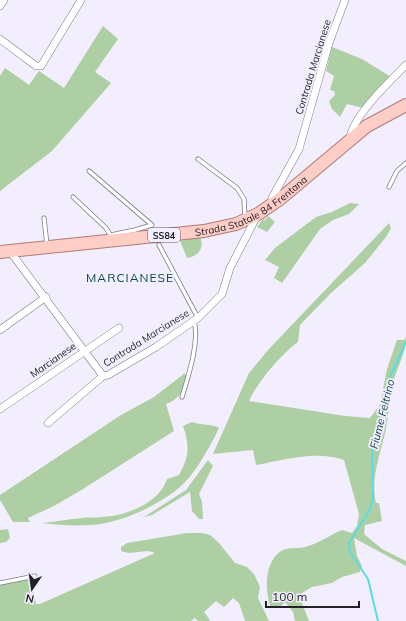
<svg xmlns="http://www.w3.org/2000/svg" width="406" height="621" font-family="Mulish,sans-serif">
  <rect width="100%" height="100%" fill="#f2eefd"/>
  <g fill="#aecfa3">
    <path d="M 103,26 L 118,39 L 95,72 L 111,83 L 52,151 L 0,191 L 0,76 L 5,68 L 29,85 L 39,71 L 64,88 Z"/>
    <path d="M 332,47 L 362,59 L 391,77 L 363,108 L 347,104 L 340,117 L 332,109 L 329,101 L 335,95 L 334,91 L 330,90 L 334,76 L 326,71 Z"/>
    <path d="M 350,203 L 359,204 L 349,214 L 333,220 L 320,229 L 282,283 L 274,278 L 279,267 L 265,260 L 275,248 L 316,217 L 332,212 Z"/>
    <path d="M 268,216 L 275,222 L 267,232 L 257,227 L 263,219 L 265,220 Z"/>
    <path d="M 389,223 L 391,228 L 386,237 L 365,263 L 331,293 L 300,325 L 298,342 C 281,354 257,383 249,401 L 345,416 L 370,418 L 380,405 L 387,369 L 397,340 L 404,340 L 406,337 C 406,354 396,369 392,386 C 389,400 389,414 386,428 C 381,454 370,476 376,503 L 379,503 L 382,521 L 365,525 L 364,534 L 382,549 L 406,561 L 406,566 L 354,538 L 357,556 L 362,566 L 360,572 L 342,577 L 332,583 L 312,587 L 302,593 L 300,598 L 309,621 L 295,621 L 293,612 L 285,602 L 279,608 L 270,606 C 265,589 264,563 281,551 C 287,547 298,549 305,547 C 318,544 330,535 342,530 L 352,533 L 357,526 L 359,514 L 344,460 C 316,450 285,460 256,465 L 253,450 L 213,454 L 249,373 L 268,350 Z"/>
    <path d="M 200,237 C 205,249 198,256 187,258 L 179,238 Z"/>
    <path d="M 185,373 C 190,386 178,400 166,404 L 174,431 L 83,489 L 54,506 L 28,518 L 30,522 L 13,522 L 0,500 L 0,495 L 121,415 L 154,397 Z"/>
    <path d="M 192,422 C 200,425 213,424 219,428 C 211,445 195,474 181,486 C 160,505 119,524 90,525 C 74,526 58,525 42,523 C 55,522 69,519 82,518 C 88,517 94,518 101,517 C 125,516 159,504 167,479 L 179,475 C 189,457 190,446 183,426 Z"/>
    <path d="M 208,460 L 213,466 L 199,494 L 202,502 L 203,519 L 199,519 L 192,511 L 190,492 L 152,515 L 144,517 L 186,490 Z"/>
    <path d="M 8,529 L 10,538 L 6,542 L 0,543 L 0,530 Z"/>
    <path d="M 187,533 L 202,533 L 210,535 L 219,543 L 235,563 L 247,567 L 254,574 L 260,587 L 258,598 L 269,621 L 245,621 L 239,603 L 233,598 L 224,607 L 216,601 L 204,612 L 210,620 L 209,621 L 198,621 L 195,618 L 191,621 L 0,621 L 0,585 L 30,578 L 36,604 L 40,604 L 155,553 C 143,548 132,556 121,551 L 121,547 L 127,543 Z"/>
  </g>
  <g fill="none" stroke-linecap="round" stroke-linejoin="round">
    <path stroke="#58dce5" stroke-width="2" d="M 378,621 L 368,579 L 350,552 L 349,543 L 369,511 L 372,503 L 373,495 L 372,449 L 391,375 L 406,342"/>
    <defs>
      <g id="lane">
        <path d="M 198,159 L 237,188 L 244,199 L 245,218"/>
        <path d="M 89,171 L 152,225 L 135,230 L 111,235"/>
        <path d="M 389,187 L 397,171 L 406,163"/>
        <path d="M 73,197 L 106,228 L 111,236"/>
        <path d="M 44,218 L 47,245"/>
        <path d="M 159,245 L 198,318"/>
        <path d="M 182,397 C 188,377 200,341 194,321"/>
        <path d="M 0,583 L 35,576"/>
      </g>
      <g id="street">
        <path d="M 0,6 L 4,0"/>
        <path d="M 0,39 L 36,66 L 41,66 L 81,0"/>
        <path d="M 350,139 C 352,117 389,82 406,65"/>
        <path d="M 272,204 L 272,198 L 299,149 L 329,43 L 345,0"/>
        <path d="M 12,250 L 12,254 L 103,376"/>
        <path d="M 0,330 L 46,297"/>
        <path d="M 0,409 L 119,328"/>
        <path d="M 48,423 L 103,376 L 108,375 L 156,347 L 198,318 L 222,294 L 230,268 L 258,214"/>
      </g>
      <g id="primary">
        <path id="s1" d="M 0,252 L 204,231 L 236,224 L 258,214 L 280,199 L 367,126 L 406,105"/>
      </g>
    </defs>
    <use href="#lane" stroke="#7d7986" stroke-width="5"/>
    <use href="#street" stroke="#7d7986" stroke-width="8"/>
    <use href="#primary" stroke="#b07b76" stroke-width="14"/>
    <use href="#lane" stroke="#fff" stroke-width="3.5"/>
    <use href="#street" stroke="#fff" stroke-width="7"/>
    <use href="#primary" stroke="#fdcdc6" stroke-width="12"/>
  </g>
  <g text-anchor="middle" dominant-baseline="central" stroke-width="4" stroke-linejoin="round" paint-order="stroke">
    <rect fill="#f2eefd" stroke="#615e67" stroke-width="1" x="148" y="228" width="32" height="14" rx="3"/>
    <g font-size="9" font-weight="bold" fill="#232127">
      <text x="164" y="235">SS84</text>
    </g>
    <g font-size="10" fill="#232127" stroke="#f2eefd">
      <text transform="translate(313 67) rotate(-73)">Contrada Marcianese</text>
      <text stroke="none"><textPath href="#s1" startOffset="259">Strada Statale 84 Frentana</textPath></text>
      <text transform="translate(146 338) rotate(-32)">Contrada Marcianese</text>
      <text transform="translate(53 360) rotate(-35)">Marcianese</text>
    </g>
    <g font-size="11" font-style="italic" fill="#0e4a4e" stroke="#f2eefd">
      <text transform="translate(382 414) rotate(-76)">Fiume Feltrino</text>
    </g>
    <g font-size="12" letter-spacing="1" fill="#084740" stroke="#f2eefd">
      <text x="130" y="277">MARCIANESE</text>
    </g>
  </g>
  <g transform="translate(32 589) rotate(193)" stroke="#f2eefd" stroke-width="3" paint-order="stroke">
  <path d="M0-3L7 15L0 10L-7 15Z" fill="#232127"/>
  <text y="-6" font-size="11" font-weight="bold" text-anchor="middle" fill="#232127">N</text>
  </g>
  <path d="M266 601v6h93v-6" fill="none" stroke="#232127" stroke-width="2"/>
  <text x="272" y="601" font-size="12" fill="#232127" stroke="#f2eefd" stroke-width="3" paint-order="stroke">100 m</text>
</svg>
